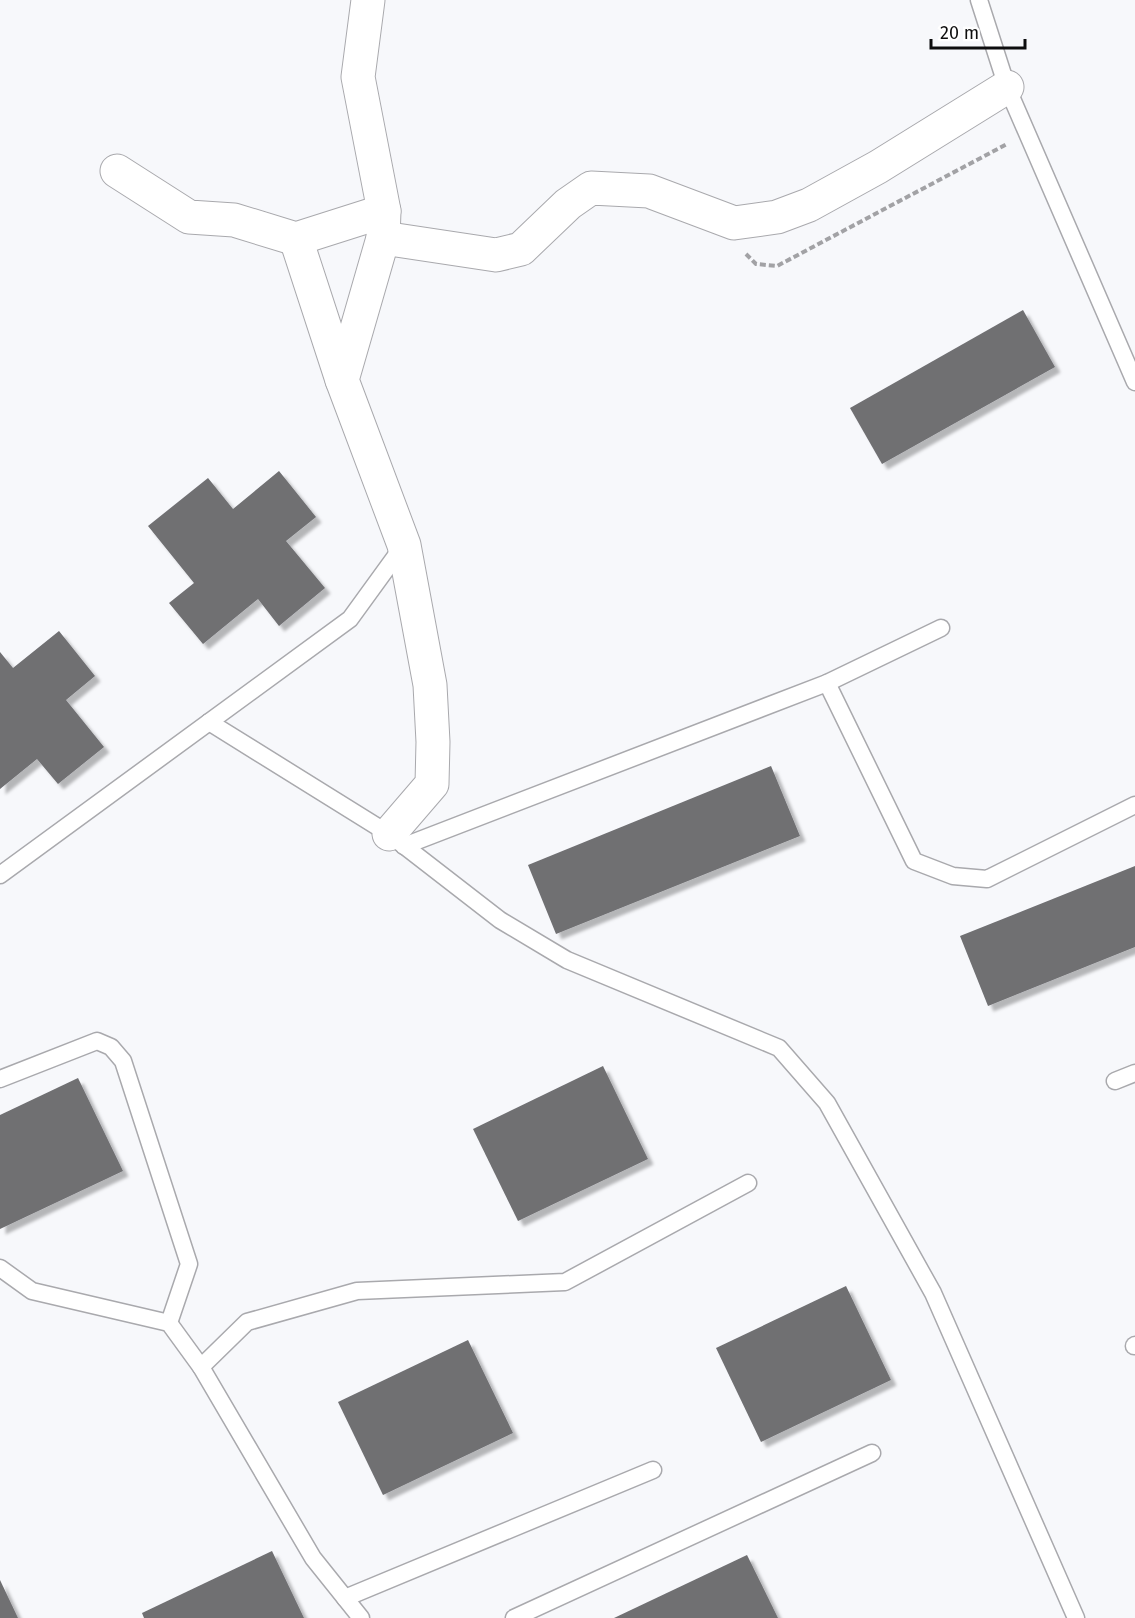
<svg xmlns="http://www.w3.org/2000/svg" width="1135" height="1618" font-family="'Fira Sans',sans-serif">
  <defs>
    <filter id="shadow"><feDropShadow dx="5.5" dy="5.5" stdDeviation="1.5" flood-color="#0004"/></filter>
  </defs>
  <rect width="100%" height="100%" fill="#f7f8fb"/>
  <g fill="#6f6f72" filter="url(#shadow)">
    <path d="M 1023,310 L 1055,367 L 882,464 L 850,408 Z"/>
    <path d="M 279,471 L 316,517 L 286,541 L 325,588 L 279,626 L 258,599 L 203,644 L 169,603 L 194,583 L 148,526 L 208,478 L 233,509 Z"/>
    <path d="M 59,631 L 95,676 L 66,700 L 104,747 L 58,784 L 37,759 L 0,789 L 0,652 L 13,668 Z"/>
    <path d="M 771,766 L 800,836 L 556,934 L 528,865 Z"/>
    <path d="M 1135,866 L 1135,947 L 988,1006 L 960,936 Z"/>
    <path d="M 603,1066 L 648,1159 L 518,1221 L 473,1129 Z"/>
    <path d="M 78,1078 L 123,1171 L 0,1229 L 0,1115 Z"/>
    <path d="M 846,1286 L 891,1380 L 761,1442 L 716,1348 Z"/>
    <path d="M 468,1340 L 513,1433 L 383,1495 L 338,1402 Z"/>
    <path d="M 272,1551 L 304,1618 L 144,1618 L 142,1613 Z"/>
    <path d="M 747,1555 L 778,1618 L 614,1618 Z"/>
    <path d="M 0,1580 L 18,1618 L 0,1618 Z"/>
  </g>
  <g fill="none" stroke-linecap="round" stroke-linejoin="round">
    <defs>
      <g id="lane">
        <path d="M 979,0 L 1007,87 L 1135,382"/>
        <path d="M 827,683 L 914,861 L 953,876 L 987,879 L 1135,805"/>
        <path d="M 209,722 L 389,834 L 500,920 L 567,960 L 779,1048 L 827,1103 L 933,1293 L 1076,1618"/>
        <path d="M 404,846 L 827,683 L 941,628"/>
        <path d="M 0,875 L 350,619 L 403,546"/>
        <path d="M 0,1079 L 97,1041 L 111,1047 L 123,1061 L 189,1264 L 169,1323"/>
        <path d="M 1115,1081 L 1135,1073"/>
        <path d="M 0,1268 L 32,1291 L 169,1323 L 201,1367"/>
        <path d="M 1134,1346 L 1135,1345"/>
        <path d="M 345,1598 L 653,1470"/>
        <path d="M 361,1618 L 313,1558 L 201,1367 L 247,1322 L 357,1291 L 565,1282 L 748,1183"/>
        <path d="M 514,1618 L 872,1453"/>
      </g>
      <g id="street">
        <path d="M 368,0 L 358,77 L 384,211 L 383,238 L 342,380 L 404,545 L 430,685 L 433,742 L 432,784 L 389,834"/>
        <path d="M 117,171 L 189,217 L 234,220 L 296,239 L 384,211"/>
        <path d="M 383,238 L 496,255 L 521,249 L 568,204 L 591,188 L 649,191 L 734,223 L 777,217 L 809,205 L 878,167 L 1007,87"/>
        <path d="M 296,239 L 342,380"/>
      </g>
    </defs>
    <use href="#lane" stroke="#a9a9ad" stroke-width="19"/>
    <use href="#street" stroke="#a9a9ad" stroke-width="35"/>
    <path stroke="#a2a2a5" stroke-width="4" stroke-dasharray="6 3" stroke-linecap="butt" d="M 746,254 L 756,264 L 777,266 L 1007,144"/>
    <use href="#lane" stroke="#fff" stroke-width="16"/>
    <use href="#street" stroke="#fff" stroke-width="33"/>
  </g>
  <path d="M931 39v9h94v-9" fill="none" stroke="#0d0d0e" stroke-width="3"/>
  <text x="940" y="39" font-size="18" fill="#0d0d0e" stroke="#ffffff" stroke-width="4.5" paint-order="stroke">20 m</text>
</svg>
